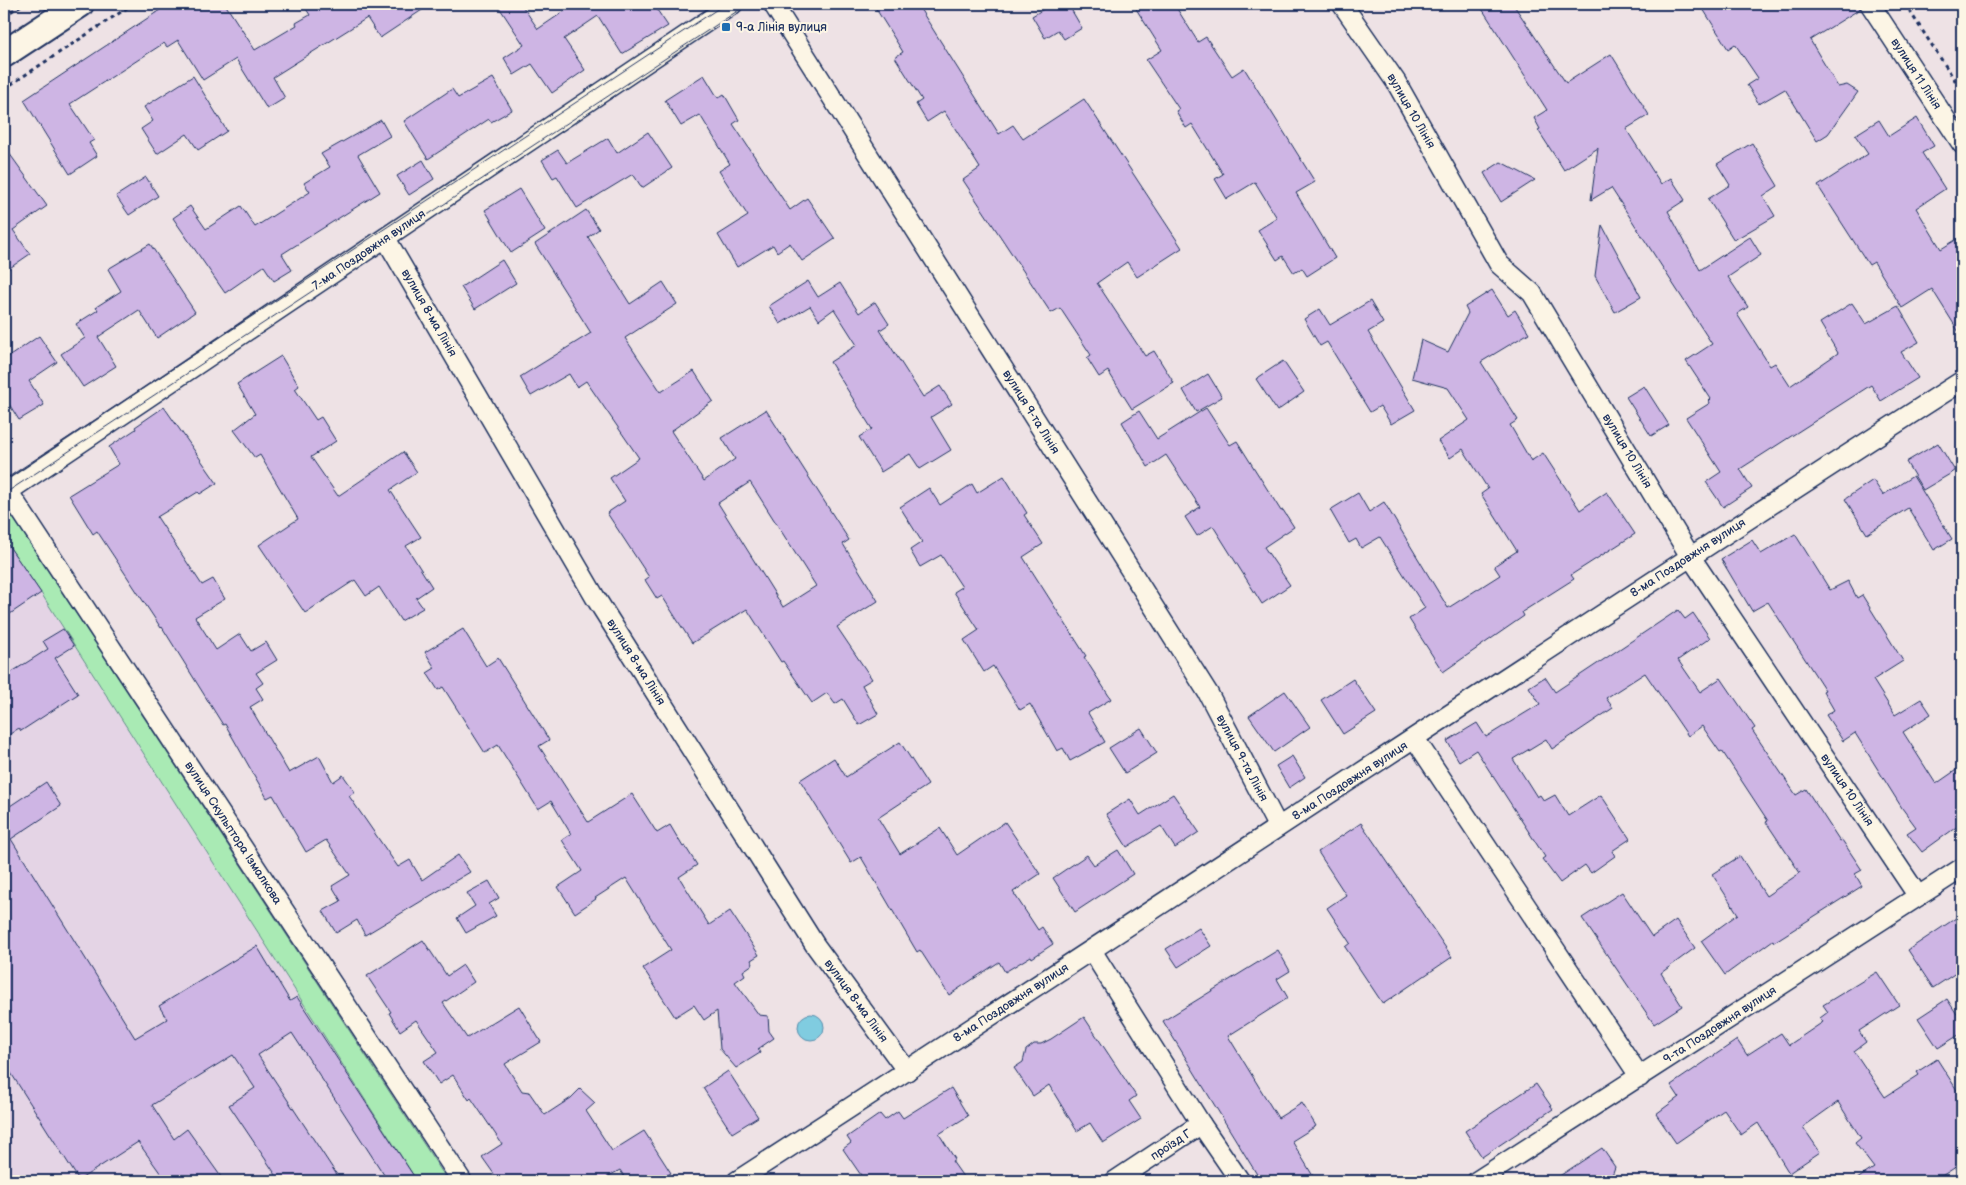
<svg xmlns="http://www.w3.org/2000/svg" width="1966" height="1185" font-family="'Balsamiq Sans',sans-serif">
  <rect width="100%" height="100%" fill="#eee2e5"/>
  <filter id="ink" filterUnits="userSpaceOnUse"><feTurbulence type="fractalNoise" baseFrequency=".02" numOctaves="2"/><feDisplacementMap in="SourceGraphic" scale="10" xChannelSelector="R" yChannelSelector="G"/><feConvolveMatrix kernelMatrix="1 2 1 2 8 2 1 2 1" color-interpolation-filters="sRGB"/></filter>
  <g filter="url(#ink)">
    <path fill="#e4d4e5" d="M 4,539 L 41,593 L 417,1181 L 4,1181 Z"/>
    <path fill="#a9eab4" stroke="#628c89" d="M 4,504 L 448,1181 L 417,1181 L 41,593 L 4,539 Z"/>
    <circle fill="#80cce0" stroke="#588dac" cx="811" cy="1027" r="13"/>
    <g fill="#ceb5e4" stroke="#1b2f5e" fill-rule="evenodd">
      <path d="M 169,4 L 225,4 L 255,50 L 297,25 L 296,23 L 310,15 L 303,4 L 431,4 L 380,38 L 367,18 L 273,77 L 285,98 L 267,109 L 236,59 L 203,80 L 178,40 L 167,47 L 164,43 L 70,104 L 94,140 L 89,143 L 97,156 L 70,174 L 24,100 Z"/>
      <path d="M 497,4 L 521,4 L 538,29 L 575,4 L 653,4 L 668,26 L 622,54 L 598,16 L 564,39 L 585,70 L 552,93 L 532,64 L 514,75 L 504,58 L 524,45 Z"/>
      <path d="M 873,4 L 917,4 L 999,134 L 1013,125 L 1023,139 L 1084,99 L 1182,248 L 1137,277 L 1127,262 L 1097,283 L 1145,356 L 1154,351 L 1174,383 L 1132,409 L 1108,371 L 1099,377 L 1087,358 L 1091,355 L 1060,308 L 1051,313 L 963,180 L 980,168 L 944,111 L 927,122 L 916,104 L 922,100 L 895,57 L 903,52 Z"/>
      <path d="M 1052,4 L 1068,4 L 1082,28 L 1064,39 L 1058,30 L 1045,38 L 1032,16 Z"/>
      <path d="M 1133,4 L 1174,4 L 1198,42 L 1206,37 L 1232,76 L 1244,68 L 1315,182 L 1296,193 L 1335,258 L 1307,276 L 1302,268 L 1294,273 L 1283,256 L 1277,260 L 1258,230 L 1277,218 L 1255,182 L 1227,199 L 1215,179 L 1223,174 L 1192,124 L 1186,128 L 1176,111 L 1179,109 L 1146,60 L 1162,50 Z"/>
      <path d="M 1479,4 L 1513,4 L 1566,83 L 1611,54 L 1649,115 L 1626,129 L 1661,184 L 1671,178 L 1685,200 L 1668,211 L 1700,270 L 1750,237 L 1761,255 L 1728,277 L 1748,307 L 1737,314 L 1770,366 L 1775,363 L 1790,386 L 1838,353 L 1820,323 L 1852,303 L 1866,324 L 1898,306 L 1919,342 L 1901,352 L 1918,378 L 1881,401 L 1871,385 L 1740,469 L 1752,488 L 1723,507 L 1706,482 L 1721,472 L 1686,418 L 1710,403 L 1709,401 L 1711,399 L 1686,361 L 1712,344 L 1611,188 L 1591,200 L 1598,148 L 1564,170 L 1538,130 L 1540,129 L 1534,118 L 1547,110 Z"/>
      <path d="M 1700,4 L 1859,4 L 1860,9 L 1810,40 L 1838,87 L 1847,85 L 1858,92 L 1828,134 L 1817,141 L 1785,89 L 1759,104 L 1747,85 L 1758,78 L 1735,44 L 1728,49 Z"/>
      <path d="M 704,75 L 718,98 L 724,94 L 739,120 L 733,124 L 790,210 L 807,198 L 835,239 L 802,261 L 790,243 L 777,252 L 773,245 L 737,267 L 718,235 L 748,216 L 719,171 L 730,164 L 700,115 L 681,126 L 665,100 Z"/>
      <path d="M 193,76 L 227,131 L 198,150 L 187,134 L 157,154 L 141,129 L 153,121 L 144,107 Z"/>
      <path d="M 493,78 L 512,110 L 491,122 L 489,119 L 428,159 L 404,121 L 452,89 L 458,98 Z"/>
      <path d="M 1917,118 L 1934,146 L 1922,153 L 1945,189 L 1916,208 L 1941,249 L 1962,236 L 1962,337 L 1932,289 L 1902,308 L 1874,262 L 1869,265 L 1818,186 L 1868,154 L 1855,135 L 1879,120 L 1889,136 Z"/>
      <path d="M 381,120 L 390,136 L 358,155 L 380,192 L 282,254 L 292,270 L 274,281 L 264,266 L 225,293 L 173,218 L 190,206 L 206,229 L 241,206 L 255,227 L 310,192 L 304,183 L 330,167 L 321,154 Z"/>
      <path d="M 648,132 L 672,168 L 642,188 L 633,174 L 577,208 L 557,176 L 553,178 L 542,160 L 558,150 L 567,163 L 608,138 L 617,153 Z"/>
      <path d="M 1752,143 L 1778,186 L 1763,196 L 1775,216 L 1734,240 L 1708,199 L 1730,185 L 1717,164 Z"/>
      <path d="M 4,146 L 47,206 L 13,230 L 30,254 L 4,272 Z"/>
      <path d="M 423,160 L 434,179 L 409,195 L 397,176 Z"/>
      <path d="M 1501,162 L 1535,180 L 1501,202 L 1484,173 Z"/>
      <path d="M 146,177 L 158,196 L 129,215 L 116,196 Z"/>
      <path d="M 519,189 L 545,231 L 511,253 L 485,210 Z"/>
      <path d="M 586,210 L 599,229 L 588,237 L 630,304 L 663,282 L 677,304 L 625,338 L 661,392 L 694,371 L 713,401 L 671,431 L 704,481 L 735,459 L 722,438 L 766,410 L 849,540 L 843,544 L 878,601 L 837,627 L 872,679 L 862,685 L 878,714 L 859,725 L 843,699 L 835,704 L 827,693 L 812,703 L 783,661 L 781,662 L 747,609 L 692,643 L 662,596 L 657,599 L 645,580 L 649,577 L 607,513 L 625,501 L 610,478 L 639,458 L 586,381 L 577,387 L 569,374 L 531,396 L 520,377 L 591,333 L 535,244 ZM 750,482 L 816,586 L 783,607 L 718,503 Z"/>
      <path d="M 1602,225 L 1641,297 L 1615,312 L 1595,276 Z"/>
      <path d="M 150,244 L 195,312 L 157,338 L 139,310 L 98,337 L 116,366 L 83,387 L 61,354 L 85,338 L 76,324 L 98,310 L 96,307 L 121,291 L 108,269 Z"/>
      <path d="M 502,260 L 516,283 L 475,309 L 461,287 Z"/>
      <path d="M 808,281 L 818,297 L 840,283 L 859,313 L 875,302 L 889,324 L 880,330 L 923,397 L 940,386 L 952,404 L 931,417 L 951,450 L 920,469 L 910,454 L 881,472 L 859,437 L 872,429 L 830,362 L 857,345 L 834,309 L 819,320 L 810,306 L 780,324 L 769,306 Z"/>
      <path d="M 1492,290 L 1508,315 L 1515,310 L 1529,333 L 1481,362 L 1518,420 L 1510,425 L 1531,461 L 1543,453 L 1580,510 L 1607,492 L 1635,534 L 1571,575 L 1574,579 L 1522,612 L 1524,616 L 1443,672 L 1409,619 L 1425,608 L 1380,537 L 1361,548 L 1356,539 L 1349,543 L 1330,510 L 1358,493 L 1369,512 L 1384,502 L 1448,608 L 1500,575 L 1494,566 L 1517,551 L 1481,494 L 1488,489 L 1463,449 L 1450,458 L 1438,441 L 1469,420 L 1448,388 L 1412,378 L 1421,340 L 1448,352 L 1468,313 L 1465,307 Z"/>
      <path d="M 1370,301 L 1383,323 L 1368,332 L 1415,410 L 1391,424 L 1380,406 L 1370,412 L 1327,342 L 1320,346 L 1304,319 L 1320,309 L 1330,325 Z"/>
      <path d="M 39,336 L 57,362 L 29,381 L 44,405 L 19,420 L 4,396 L 4,360 Z"/>
      <path d="M 281,356 L 299,386 L 295,389 L 316,420 L 321,417 L 336,441 L 311,457 L 338,496 L 403,452 L 417,472 L 390,490 L 421,537 L 406,546 L 432,587 L 416,598 L 423,608 L 401,621 L 379,587 L 366,596 L 355,580 L 305,613 L 259,545 L 298,519 L 260,455 L 255,458 L 234,430 L 255,414 L 237,384 Z"/>
      <path d="M 1283,361 L 1304,392 L 1277,411 L 1256,379 Z"/>
      <path d="M 1208,374 L 1222,397 L 1196,412 L 1183,390 Z"/>
      <path d="M 1644,386 L 1669,425 L 1651,436 L 1626,397 Z"/>
      <path d="M 164,407 L 217,483 L 200,494 L 198,492 L 157,517 L 202,585 L 213,579 L 225,599 L 195,617 L 216,650 L 240,634 L 251,651 L 266,642 L 277,660 L 256,673 L 263,683 L 256,688 L 263,699 L 250,707 L 289,773 L 319,756 L 333,782 L 343,775 L 355,792 L 349,796 L 398,867 L 410,860 L 422,880 L 458,855 L 470,872 L 365,935 L 357,920 L 336,933 L 323,911 L 341,901 L 332,886 L 350,875 L 326,840 L 306,852 L 273,795 L 267,798 L 225,724 L 223,725 L 162,627 L 161,628 L 97,531 L 93,534 L 69,495 L 119,464 L 109,447 L 136,429 L 135,427 Z"/>
      <path d="M 1206,408 L 1230,445 L 1237,441 L 1281,511 L 1283,510 L 1294,527 L 1264,547 L 1290,585 L 1262,604 L 1213,526 L 1197,536 L 1185,517 L 1200,507 L 1166,455 L 1148,467 L 1122,422 L 1139,411 L 1157,439 Z"/>
      <path d="M 1938,443 L 1955,471 L 1923,490 L 1906,462 Z"/>
      <path d="M 1004,476 L 1027,513 L 1024,515 L 1043,544 L 1023,557 L 1086,656 L 1084,657 L 1111,699 L 1088,713 L 1105,742 L 1070,761 L 1063,748 L 1057,751 L 1030,704 L 1020,710 L 993,666 L 984,672 L 964,640 L 979,630 L 954,592 L 962,587 L 941,555 L 920,567 L 910,550 L 922,542 L 900,507 L 929,488 L 940,505 L 972,484 L 977,493 Z"/>
      <path d="M 1913,476 L 1952,539 L 1934,550 L 1908,508 L 1867,534 L 1845,499 L 1873,480 L 1883,495 Z"/>
      <path d="M 1795,534 L 1830,590 L 1848,581 L 1857,598 L 1862,595 L 1903,661 L 1873,680 L 1895,715 L 1921,699 L 1931,714 L 1903,732 L 1936,784 L 1962,766 L 1962,823 L 1922,852 L 1907,833 L 1916,827 L 1902,808 L 1855,733 L 1843,741 L 1826,715 L 1834,710 L 1823,691 L 1825,690 L 1768,602 L 1752,611 L 1721,559 L 1752,540 L 1761,554 Z"/>
      <path d="M 4,539 L 41,593 L 4,618 Z"/>
      <path d="M 1678,610 L 1685,619 L 1693,613 L 1710,638 L 1678,660 L 1700,692 L 1721,678 L 1755,728 L 1752,730 L 1796,795 L 1806,789 L 1840,841 L 1842,840 L 1862,870 L 1855,874 L 1862,886 L 1774,942 L 1773,940 L 1725,975 L 1701,941 L 1738,914 L 1712,874 L 1740,856 L 1766,896 L 1800,873 L 1766,822 L 1768,821 L 1722,751 L 1720,752 L 1702,726 L 1688,736 L 1645,673 L 1606,698 L 1613,708 L 1552,749 L 1546,739 L 1513,759 L 1537,797 L 1540,795 L 1544,801 L 1555,795 L 1568,816 L 1601,795 L 1630,839 L 1612,851 L 1615,856 L 1591,873 L 1585,865 L 1560,883 L 1542,859 L 1545,857 L 1476,750 L 1459,761 L 1447,741 L 1477,723 L 1486,737 L 1540,704 L 1529,687 L 1545,677 L 1555,692 Z"/>
      <path d="M 63,629 L 74,646 L 55,658 L 78,694 L 21,731 L 19,728 L 4,738 L 4,677 L 48,649 L 43,641 Z"/>
      <path d="M 463,629 L 486,666 L 498,658 L 549,740 L 539,746 L 588,822 L 632,794 L 657,833 L 670,825 L 683,847 L 685,846 L 697,865 L 679,877 L 709,925 L 730,911 L 759,955 L 751,960 L 753,964 L 743,971 L 745,975 L 735,982 L 759,1015 L 768,1016 L 769,1031 L 774,1038 L 758,1049 L 760,1053 L 736,1068 L 720,1049 L 717,1011 L 704,1020 L 694,1005 L 675,1017 L 643,968 L 671,950 L 626,878 L 595,898 L 596,899 L 575,913 L 558,887 L 582,871 L 562,840 L 571,834 L 551,801 L 538,809 L 498,745 L 485,753 L 443,687 L 438,690 L 427,673 L 435,668 L 425,652 Z"/>
      <path d="M 1353,679 L 1376,713 L 1343,734 L 1321,700 Z"/>
      <path d="M 1285,691 L 1310,727 L 1274,752 L 1249,716 Z"/>
      <path d="M 1141,728 L 1157,753 L 1125,773 L 1109,748 Z"/>
      <path d="M 900,742 L 928,785 L 878,818 L 900,854 L 940,828 L 957,855 L 1005,822 L 1040,874 L 1013,892 L 1038,930 L 1042,927 L 1053,944 L 1032,958 L 1031,956 L 1005,972 L 999,962 L 949,995 L 920,950 L 917,952 L 861,857 L 851,863 L 800,780 L 834,758 L 846,777 Z"/>
      <path d="M 1292,756 L 1305,777 L 1289,788 L 1276,766 Z"/>
      <path d="M 46,782 L 61,806 L 11,839 L 135,1038 L 167,1019 L 159,1006 L 257,946 L 290,1001 L 297,997 L 417,1181 L 388,1181 L 292,1033 L 258,1055 L 341,1181 L 280,1181 L 229,1105 L 255,1088 L 233,1055 L 152,1105 L 174,1139 L 187,1129 L 224,1181 L 166,1181 L 138,1142 L 79,1180 L 4,1062 L 4,810 Z"/>
      <path d="M 1173,794 L 1199,832 L 1175,848 L 1161,826 L 1127,847 L 1106,814 L 1130,799 L 1140,815 Z"/>
      <path d="M 1361,823 L 1452,957 L 1383,1004 L 1345,947 L 1350,943 L 1327,908 L 1346,895 L 1318,852 Z"/>
      <path d="M 1118,850 L 1133,874 L 1075,912 L 1053,878 L 1087,855 L 1094,865 Z"/>
      <path d="M 489,881 L 499,898 L 489,904 L 496,916 L 466,933 L 457,918 L 475,906 L 467,893 Z"/>
      <path d="M 1622,892 L 1652,937 L 1676,920 L 1695,948 L 1661,973 L 1682,1006 L 1654,1024 L 1582,918 Z"/>
      <path d="M 1962,914 L 1962,969 L 1933,988 L 1908,950 Z"/>
      <path d="M 1199,928 L 1211,946 L 1178,967 L 1166,949 Z"/>
      <path d="M 423,940 L 447,976 L 463,965 L 474,982 L 443,1003 L 467,1038 L 519,1006 L 541,1042 L 505,1064 L 522,1091 L 529,1092 L 545,1115 L 571,1098 L 580,1089 L 595,1103 L 586,1111 L 612,1151 L 644,1131 L 671,1173 L 657,1181 L 627,1181 L 620,1170 L 600,1181 L 499,1181 L 482,1157 L 502,1144 L 471,1098 L 469,1100 L 453,1075 L 439,1084 L 424,1061 L 438,1052 L 416,1020 L 400,1031 L 389,1013 L 391,1012 L 367,976 Z"/>
      <path d="M 1278,950 L 1290,971 L 1277,979 L 1288,998 L 1228,1036 L 1278,1118 L 1302,1103 L 1316,1126 L 1292,1141 L 1316,1181 L 1261,1181 L 1163,1021 Z"/>
      <path d="M 1877,972 L 1899,1005 L 1859,1031 L 1866,1042 L 1854,1051 L 1885,1097 L 1919,1075 L 1917,1072 L 1937,1059 L 1962,1098 L 1962,1163 L 1934,1181 L 1854,1181 L 1874,1168 L 1855,1143 L 1861,1138 L 1838,1102 L 1803,1127 L 1820,1152 L 1789,1173 L 1758,1123 L 1741,1135 L 1724,1110 L 1676,1143 L 1656,1114 L 1679,1097 L 1671,1085 L 1737,1040 L 1747,1055 L 1781,1033 L 1789,1045 L 1823,1022 L 1820,1018 L 1828,1012 L 1823,1005 Z"/>
      <path d="M 1947,999 L 1962,1022 L 1962,1033 L 1938,1048 L 1918,1018 Z"/>
      <path d="M 1084,1017 L 1136,1096 L 1129,1101 L 1141,1119 L 1103,1143 L 1090,1123 L 1077,1131 L 1049,1085 L 1033,1096 L 1014,1068 L 1023,1062 L 1026,1050 L 1034,1044 L 1041,1044 L 1051,1039 Z"/>
      <path d="M 728,1071 L 758,1117 L 732,1133 L 703,1088 Z"/>
      <path d="M 1536,1084 L 1553,1109 L 1482,1157 L 1465,1131 Z"/>
      <path d="M 951,1088 L 968,1116 L 939,1134 L 955,1159 L 952,1161 L 966,1181 L 865,1181 L 843,1149 L 851,1143 L 847,1137 L 880,1114 L 885,1120 L 898,1111 L 903,1118 Z"/>
      <path d="M 1602,1148 L 1615,1167 L 1610,1181 L 1552,1181 Z"/>
    </g>
    <g fill="none" stroke-linecap="round" stroke-linejoin="round">
      <defs>
        <g id="street">
          <path d="M 773,4 L 1208,693 L 1278,827"/>
          <path d="M 1342,4 L 1396,82 L 1499,264 L 1532,293 L 1690,556 L 1918,896"/>
          <path d="M 1870,4 L 1962,144"/>
          <path d="M 386,239 L 595,597 L 815,945 L 907,1071"/>
          <path d="M 4,485 L 462,1181"/>
          <path d="M 4,494 L 733,4"/>
          <path d="M 1415,739 L 1640,1077"/>
          <path d="M 1092,951 L 1201,1124 L 1240,1181"/>
          <path d="M 737,1181 C 1147,916 1552,644 1962,381"/>
          <path d="M 1115,1181 L 1201,1124"/>
          <path d="M 1477,1181 L 1962,868"/>
        </g>
        <path id="secondary" d="M 4,54 L 80,4"/>
      </defs>
      <use href="#street" stroke="#1b2f5e" stroke-width="22"/>
      <use href="#secondary" stroke="#1b2f5e" stroke-width="30"/>
      <g stroke="#1b2f5e" stroke-width="3" stroke-dasharray="4 4" stroke-linecap="butt">
        <path d="M 1905,4 L 1962,91"/>
        <path d="M 4,16 L 23,4"/>
        <path d="M 4,89 L 133,4"/>
      </g>
      <use href="#street" stroke="#fcf5e5" stroke-width="19"/>
      <use href="#secondary" stroke="#fcf5e5" stroke-width="26"/>
      <g stroke="#1b2f5e" stroke-width="1">
        <path d="M 4,480 L 725,4"/>
        <path d="M 4,494 L 748,4"/>
      </g>
    </g>
  </g>
  <rect fill="#1f6fb2" stroke="#fcf5e5" stroke-width="2" x="721" y="22" width="10" height="10" rx="2.5"/>
  <g text-anchor="middle" dominant-baseline="central" stroke-width="4" stroke-linejoin="round" paint-order="stroke">
    <g font-size="12" fill="#1b2f5e" stroke="#fcf5e5" text-anchor="start">
      <text x="736" y="27">9-а Лінія вулиця</text>
    </g>
    <g font-size="12" fill="#1b2f5e" stroke="#fcf5e5">
      <text transform="translate(1916 74) rotate(57)">вулиця 11 Лінія</text>
      <text transform="translate(1411 111) rotate(60)">вулиця 10 Лінія</text>
      <text transform="translate(369 250) rotate(-34)">7-ма Поздовжня вулиця</text>
      <text transform="translate(429 313) rotate(60)">вулиця 8-ма Лінія</text>
      <text transform="translate(1031 412) rotate(58)">вулиця 9-та Лінія</text>
      <text transform="translate(1627 451) rotate(59)">вулиця 10 Лінія</text>
      <text transform="translate(1688 558) rotate(-33)">8-ма Поздовжня вулиця</text>
      <text transform="translate(636 662) rotate(58)">вулиця 8-ма Лінія</text>
      <text transform="translate(1242 758) rotate(62)">вулиця 9-та Лінія</text>
      <text transform="translate(1350 781) rotate(-33)">8-ма Поздовжня вулиця</text>
      <text transform="translate(1847 790) rotate(56)">вулиця 10 Лінія</text>
      <text transform="translate(233 833) rotate(57)">вулиця Скульптора Ізмалкова</text>
      <text transform="translate(856 1001) rotate(54)">вулиця 8-ма Лінія</text>
      <text transform="translate(1011 1003) rotate(-33)">8-ма Поздовжня вулиця</text>
      <text transform="translate(1720 1025) rotate(-33)">9-та Поздовжня вулиця</text>
      <text transform="translate(1171 1145) rotate(-33)">проїзд Г</text>
    </g>
  </g>
  <rect width="1966" height="1185" fill="none" stroke="#fcf5e5" stroke-width="20"/>
  <rect x="10" y="10" width="1946" height="1165" fill="none" stroke="#1b2f5e" stroke-width="2" filter="url(#ink)"/>
</svg>
